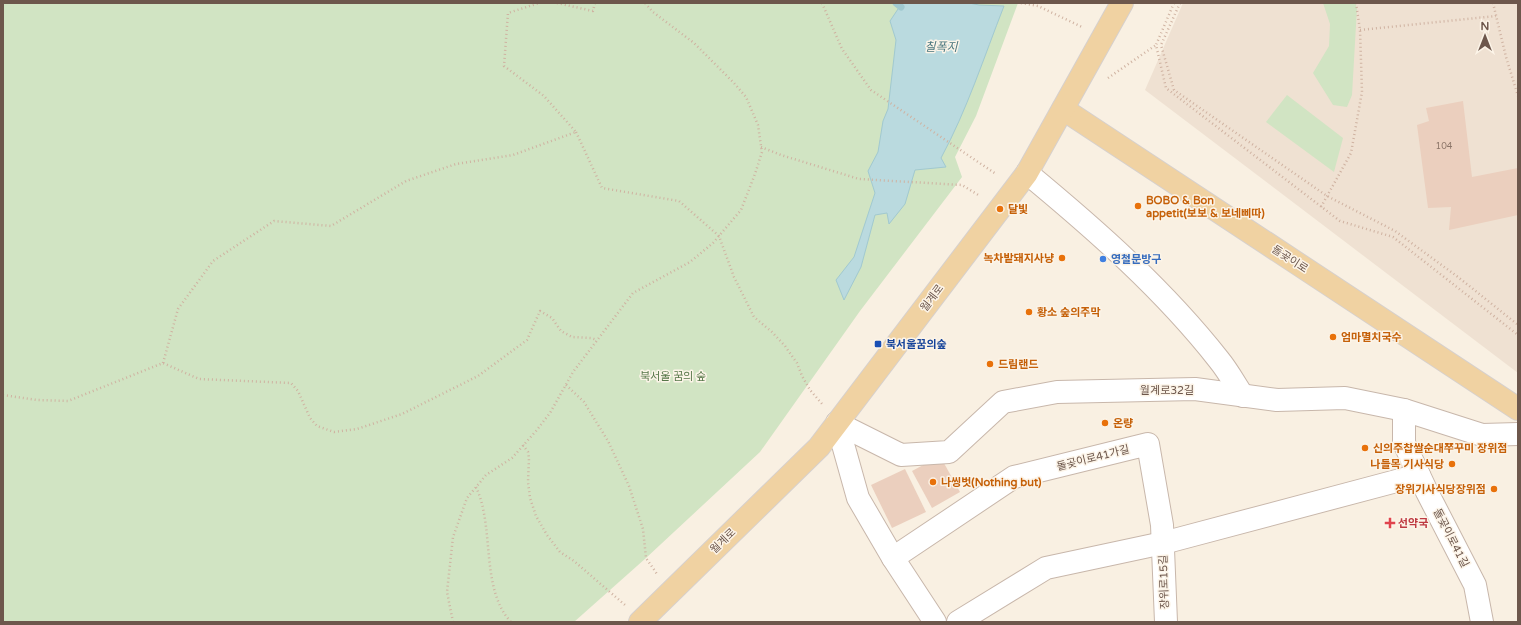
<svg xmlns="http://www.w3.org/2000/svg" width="1521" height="625" font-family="'Varela Round','Noto Sans KR',sans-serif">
  <rect width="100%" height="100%" fill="#f9f0e2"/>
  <path fill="#efe1d2" d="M 1183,3 L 1518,3 L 1518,373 L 1145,90 Z"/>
  <g fill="#d1e4c3">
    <path d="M 3,3 L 1018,3 L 976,116 L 955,157 L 962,177 L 860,311 L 760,452 L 646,558 L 574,622 L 3,622 Z"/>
    <path d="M 1323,3 L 1355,3 L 1357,8 L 1352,95 L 1347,107 L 1333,105 L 1313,73 L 1329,46 L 1330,24 Z"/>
    <path d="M 1287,95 L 1343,138 L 1334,172 L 1266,122 Z"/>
  </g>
  <path fill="#badadf" stroke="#a1c9d0" d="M 902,3 L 969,3 L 979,5 L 1004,6 C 984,57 967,110 941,158 L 946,167 L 915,170 L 905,204 L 889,224 L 887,213 L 875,215 L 861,267 L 844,300 L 836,280 L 854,257 L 875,193 L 868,171 L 878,152 L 883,121 L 888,109 L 896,40 L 890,21 Z"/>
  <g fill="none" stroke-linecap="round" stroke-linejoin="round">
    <path stroke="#a1c9d0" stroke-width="7" d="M 896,3 L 901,7"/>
  </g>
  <g fill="#ebcfbe">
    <path d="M 1463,101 L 1472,177 L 1518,168 L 1518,215 L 1449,230 L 1451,207 L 1428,208 L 1417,125 L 1429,121 L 1426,108 Z"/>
    <path d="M 940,456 L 960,492 L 932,508 L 912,471 Z"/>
    <path d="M 905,469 L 926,512 L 892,528 L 871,485 Z"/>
  </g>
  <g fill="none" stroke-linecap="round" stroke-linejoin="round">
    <defs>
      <g id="minor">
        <path d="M 1027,173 C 1096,230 1164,290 1219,360 C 1228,371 1235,384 1243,396"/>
        <path d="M 1404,410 L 1404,443 L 1427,492 L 1475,585 L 1482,622"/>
        <path d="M 837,423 L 901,455 L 949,452 L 1003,402 L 1057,392 L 1195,389 L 1277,400 L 1345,398 L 1404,410 L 1482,435 L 1518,434"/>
        <path d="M 837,423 L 858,498 L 893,558 L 935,622"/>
        <path d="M 893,558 L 1014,477 L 1148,444 L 1162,525 L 1166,622"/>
        <path d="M 958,622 L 1046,568 L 1163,543 L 1419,475"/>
      </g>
      <g id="major">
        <path d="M 1063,109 L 1518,409"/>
        <path d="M 640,622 L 819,447 L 1027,173 L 1122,3"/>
      </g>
    </defs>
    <use href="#minor" stroke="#c8b7ab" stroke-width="24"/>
    <use href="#major" stroke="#d6d0cd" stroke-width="24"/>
    <g stroke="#cfb2a1" stroke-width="2.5" stroke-dasharray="1 3" stroke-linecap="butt">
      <path d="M 557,3 L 593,11 L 595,3"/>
      <path d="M 822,3 L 842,49 L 871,90 L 996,174"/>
      <path d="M 1021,3 L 1038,6 L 1082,27"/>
      <path d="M 1174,3 L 1156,45 L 1166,88 L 1340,221 L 1393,237 L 1518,335"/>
      <path d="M 1180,3 L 1161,45 L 1174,90 L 1327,196 L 1395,231 L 1458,277 L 1518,325"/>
      <path d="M 1493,3 L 1506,57 L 1518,96"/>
      <path d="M 1360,30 L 1496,16"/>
      <path d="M 1108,78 L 1156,45"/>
      <path d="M 576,132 L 602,188 L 679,201 L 719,236 L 734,277 L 754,317 L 772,332 L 785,346 L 797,363 L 802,376 L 810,390 L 823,405"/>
      <path d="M 761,147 L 781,155 L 859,179 L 962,185 L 980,196"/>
      <path d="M 1321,207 L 1351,153 L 1362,92 L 1360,30 L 1356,3"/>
      <path d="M 163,363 L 178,309 L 213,261 L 274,221 L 331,226 L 406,181 L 456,164 L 513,155 L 576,132 L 544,96 L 504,66 L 508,13 L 539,3"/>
      <path d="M 566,385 L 584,402 L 608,441 L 629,486 L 643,529 L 646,558 L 657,574"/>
      <path d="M 3,395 L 37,400 L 68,401 L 163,363 L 199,379 L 291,383 L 298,391 L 310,418 L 317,426 L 334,432 L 357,429 L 402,414 L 478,376 L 527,340 L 540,311 L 552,318 L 561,331 L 572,337 L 591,338 L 597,340"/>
      <path d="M 523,445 L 528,452 L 529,458 L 528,482 L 530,498 L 536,516 L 547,535 L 560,552 L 574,561 L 625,605"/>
      <path d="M 476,487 C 495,527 480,589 511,622"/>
      <path d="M 453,622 L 447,592 L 453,537 L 467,498 L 486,475 L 512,458 L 536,431 L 550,413 L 573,372 L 633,293 L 690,262 L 713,243 L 741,210 L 755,174 L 762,152 L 761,146 L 758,125 L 746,97 L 734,83 L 694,43 L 653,12 L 645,3"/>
    </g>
    <use href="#minor" stroke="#fff" stroke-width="22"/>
    <use href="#major" stroke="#f0d2a2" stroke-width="22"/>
  </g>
  <g fill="#e8710a" stroke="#fcf4e8" stroke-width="1.5">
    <circle cx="1138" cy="206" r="4"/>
    <circle cx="1000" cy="209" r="4"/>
    <circle cx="1062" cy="258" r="4"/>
    <circle cx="1029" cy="312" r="4"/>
    <circle cx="1333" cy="337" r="4"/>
    <circle cx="990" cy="364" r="4"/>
    <circle cx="1105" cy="423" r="4"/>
    <circle cx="1365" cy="448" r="4"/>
    <circle cx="1452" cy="464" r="4"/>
    <circle cx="933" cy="482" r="4"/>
    <circle cx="1494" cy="489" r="4"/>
  </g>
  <circle fill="#3f7fe0" stroke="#fcf4e8" stroke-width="1.5" cx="1103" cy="259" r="4"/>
  <rect fill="#1a4fb4" stroke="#fcf4e8" stroke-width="1.5" x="874" y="340" width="8" height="8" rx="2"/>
  <path fill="#e0444e" stroke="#fcf4e8" stroke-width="1.5" d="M1388 517h4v4h4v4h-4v4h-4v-4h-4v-4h4z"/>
  <g text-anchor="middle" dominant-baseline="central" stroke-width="3" stroke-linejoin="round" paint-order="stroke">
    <g font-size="9" fill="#8c7568">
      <text x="1444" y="146">104</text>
    </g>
    <g font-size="11" font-weight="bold" fill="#c56008" stroke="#fcf4e8" text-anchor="start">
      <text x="1146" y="200">BOBO &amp; Bon<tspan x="1146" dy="13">appetit(보보 &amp; 보네삐따)</tspan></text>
      <text x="1008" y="209">달빛</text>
      <text x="1054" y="258" text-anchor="end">녹차밭돼지사냥</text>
      <text x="1037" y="312">황소 숲의주막</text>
      <text x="1341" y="337">엄마멸치국수</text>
      <text x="998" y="364">드림랜드</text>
      <text x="1113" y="423">온량</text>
      <text x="1373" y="448">신의주찹쌀순대쭈꾸미 장위점</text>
      <text x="1444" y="464" text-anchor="end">나들목 기사식당</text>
      <text x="941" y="482">나씽벗(Nothing but)</text>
      <text x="1486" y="489" text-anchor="end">장위기사식당장위점</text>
    </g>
    <g font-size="11" font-weight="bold" fill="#366cbe" stroke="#fcf4e8" text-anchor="start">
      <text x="1111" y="259">영철문방구</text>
    </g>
    <g font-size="11" fill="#6d574c" stroke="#fcf4e8">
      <text transform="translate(1290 259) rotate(33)">돌곶이로</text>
      <text transform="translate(932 298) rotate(-53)">월계로</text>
      <text x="1167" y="390">월계로32길</text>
      <text transform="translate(1093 458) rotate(-14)">돌곶이로41가길</text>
      <text transform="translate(1451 538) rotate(63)">돌곶이로41길</text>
      <text transform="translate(723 541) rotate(-44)">월계로</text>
      <text transform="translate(1164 582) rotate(-92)">장위로15길</text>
    </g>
    <g font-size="11" font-weight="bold" fill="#164399" stroke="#fcf4e8" text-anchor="start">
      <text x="886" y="344">북서울꿈의숲</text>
    </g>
    <g font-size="11" fill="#577749" stroke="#fcf4e8">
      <text x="673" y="376">북서울 꿈의 숲</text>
    </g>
    <g font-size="11" font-weight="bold" fill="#be3a42" stroke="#fcf4e8" text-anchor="start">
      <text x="1398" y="523">선약국</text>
    </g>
    <g font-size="12" font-style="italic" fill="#49767e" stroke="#fcf4e8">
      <text x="941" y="47">칠폭지</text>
    </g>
  </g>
  <rect width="1521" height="625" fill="none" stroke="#6d574c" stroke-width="8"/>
  <g transform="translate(1485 36)" stroke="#fcf4e8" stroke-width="3" paint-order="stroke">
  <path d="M0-3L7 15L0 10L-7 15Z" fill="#6d574c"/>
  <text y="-6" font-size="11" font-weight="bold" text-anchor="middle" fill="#6d574c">N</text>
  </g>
</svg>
